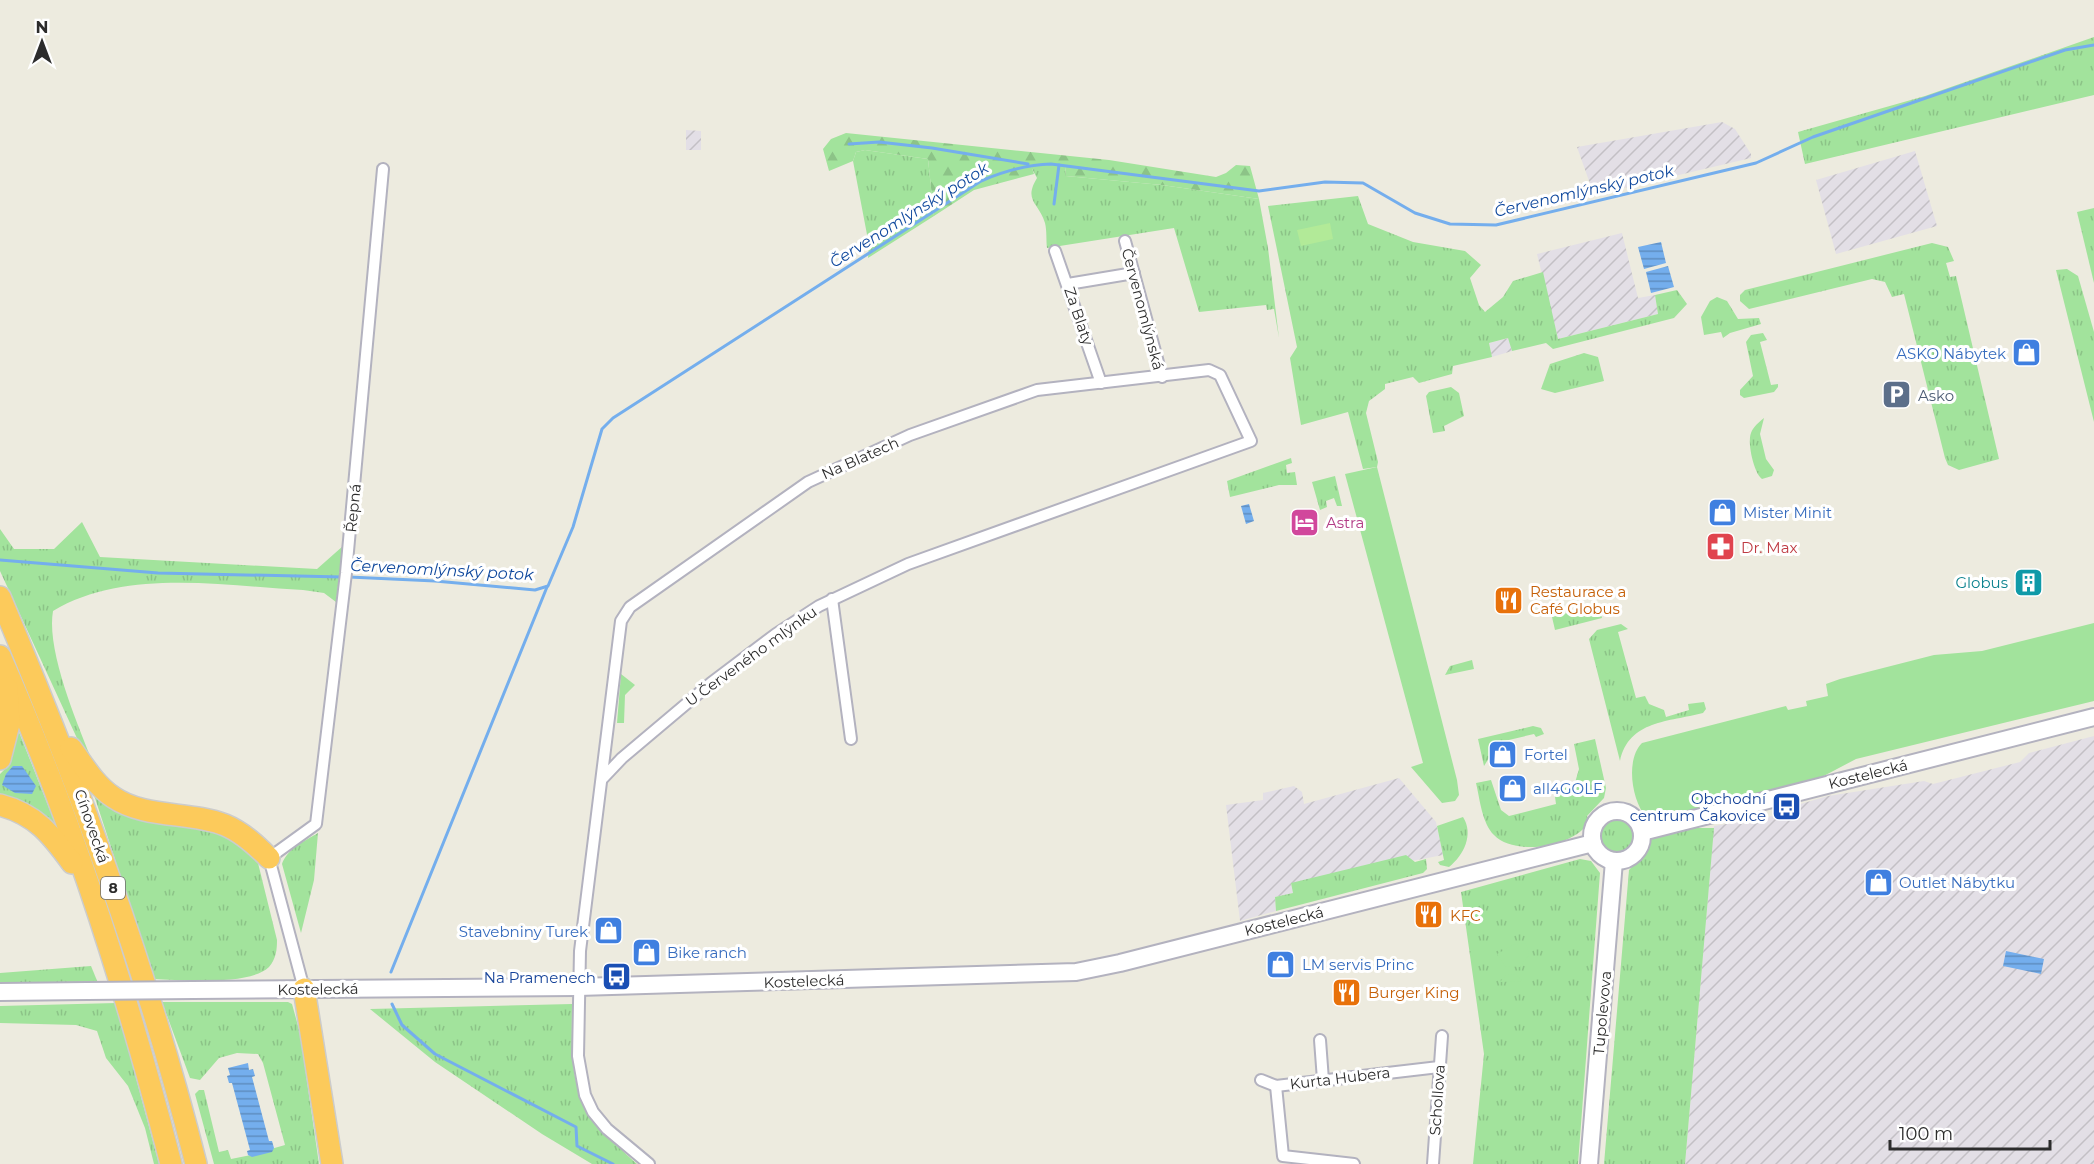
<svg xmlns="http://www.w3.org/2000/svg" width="2094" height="1164" font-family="Montserrat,sans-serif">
  <defs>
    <pattern id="industrial-furrows" width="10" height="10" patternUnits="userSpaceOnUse" patternTransform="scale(1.5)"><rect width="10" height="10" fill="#e3dfe6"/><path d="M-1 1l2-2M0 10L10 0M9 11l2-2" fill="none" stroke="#c3c0c5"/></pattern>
    <pattern id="grass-tufts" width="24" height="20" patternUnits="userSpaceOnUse" patternTransform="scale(1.5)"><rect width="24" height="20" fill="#a2e39c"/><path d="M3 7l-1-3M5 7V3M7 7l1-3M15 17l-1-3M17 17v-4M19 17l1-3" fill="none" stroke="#8cc387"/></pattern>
    <pattern id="forest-firs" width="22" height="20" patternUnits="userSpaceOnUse" patternTransform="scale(1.5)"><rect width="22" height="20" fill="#a2e39c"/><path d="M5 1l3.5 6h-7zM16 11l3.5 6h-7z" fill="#8cc387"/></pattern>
    <pattern id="water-rules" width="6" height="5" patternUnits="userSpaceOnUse" patternTransform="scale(1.5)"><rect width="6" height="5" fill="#74aeed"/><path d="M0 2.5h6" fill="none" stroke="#5f8ec0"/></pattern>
  </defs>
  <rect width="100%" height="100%" fill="#edebdf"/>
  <g fill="url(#industrial-furrows)">
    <path d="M 1722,122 L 1735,129 L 1751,154 L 1751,158 L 1594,195 L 1577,147 Z"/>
    <path d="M 686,130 L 701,131 L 701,150 L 686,150 Z"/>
    <path d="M 1915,151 L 1937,226 L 1836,254 L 1816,180 Z"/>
    <path d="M 1622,233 L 1638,298 L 1655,295 L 1658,314 L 1558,339 L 1537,254 Z"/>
    <path d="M 1509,338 L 1512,351 L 1492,357 L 1489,343 Z"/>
    <path d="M 2094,736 L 2094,1164 L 1685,1164 L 1714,826 L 1791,813 L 1797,805 L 1828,796 L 1924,781 L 1933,784 L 2020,762 L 2029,753 Z"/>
    <path d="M 1399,778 L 1436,822 L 1443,855 L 1291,884 L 1293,893 L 1275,897 L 1276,911 L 1240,921 L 1226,805 L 1263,800 L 1263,793 L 1294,786 L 1302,792 L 1304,804 Z"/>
  </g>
  <g fill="url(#grass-tufts)">
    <path d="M 2094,37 L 2094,95 L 1805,164 L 1798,132 L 1925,96 Z"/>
    <path d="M 865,150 L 928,159 L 934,216 L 868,258 L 869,245 L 853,161 L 856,152 Z"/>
    <path d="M 1051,164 L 1065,166 L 1066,176 L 1162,185 L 1259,199 L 1268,248 L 1279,338 L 1274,309 L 1267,310 L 1266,305 L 1199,312 L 1174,228 L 1047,248 C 1046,240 1047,231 1045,223 C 1039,203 1023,201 1037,178 L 1030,165 Z"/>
    <path d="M 1358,196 L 1368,224 L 1413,242 L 1465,251 L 1481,265 L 1470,278 L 1479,305 L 1485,312 L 1503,297 L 1513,281 L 1543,272 L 1558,339 L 1658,314 L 1655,295 L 1677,290 L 1687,304 L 1674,318 L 1553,349 L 1546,343 L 1512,351 L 1508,338 L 1489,343 L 1492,357 L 1453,366 L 1452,374 L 1419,383 L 1413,377 L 1385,384 L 1385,389 L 1369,401 L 1366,413 L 1378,462 L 1377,467 L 1363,469 L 1348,412 L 1301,425 L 1290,358 L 1297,347 L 1268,206 Z"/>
    <path d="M 2094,208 L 2094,283 L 2077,212 Z"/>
    <path d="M 1932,243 L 1948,247 L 1954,261 L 1946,263 L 1950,277 L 1956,276 L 1999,459 L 1959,470 L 1948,465 L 1945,458 L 1904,294 L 1892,297 L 1885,282 L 1872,279 L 1749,309 L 1740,301 L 1740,295 L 1745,290 Z"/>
    <path d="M 2067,269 L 2078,276 L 2094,332 L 2094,422 L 2056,270 Z"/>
    <path d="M 1717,297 L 1727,301 L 1738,319 L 1759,318 L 1761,324 L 1730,333 L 1723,338 L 1721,332 L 1704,335 L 1701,317 L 1710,301 Z"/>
    <path d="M 1763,333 L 1767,340 L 1760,342 L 1771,385 L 1778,384 L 1778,387 L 1774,392 L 1744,398 L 1740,395 L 1740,390 L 1753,376 L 1746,342 L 1751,335 Z"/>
    <path d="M 1584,353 L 1598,357 L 1604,381 L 1555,393 L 1541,389 L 1550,364 Z"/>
    <path d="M 1451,387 L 1459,393 L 1464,416 L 1444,426 L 1445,431 L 1433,433 L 1426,396 L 1429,392 Z"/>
    <path d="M 1764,418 L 1760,434 L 1766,459 L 1774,470 L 1772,476 L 1762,479 C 1754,473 1747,443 1751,433 C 1753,427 1759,422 1764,418 Z"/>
    <path d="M 1291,458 L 1292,463 L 1286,465 L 1287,473 L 1295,472 L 1297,485 L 1279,485 L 1230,497 L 1227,481 Z"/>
    <path d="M 1335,476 L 1342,506 L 1337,506 L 1334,498 L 1326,501 L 1327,507 L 1320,510 L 1312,482 Z"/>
    <path d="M 82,522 L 100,557 L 317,569 L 343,546 L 336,602 L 324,593 L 303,590 C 223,586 125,568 53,611 C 46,651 78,725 93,763 L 87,760 L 0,571 L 0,529 L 14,549 L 54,549 Z"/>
    <path d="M 1598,605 L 1602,618 L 1555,630 L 1552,617 Z"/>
    <path d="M 1621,624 L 1628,629 L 1618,632 L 1636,698 L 1645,696 L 1649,704 L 1664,710 L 1666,717 L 1689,710 L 1688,704 L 1704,702 L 1706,709 L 1703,713 C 1669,722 1629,720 1620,761 L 1589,639 L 1597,630 Z"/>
    <path d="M 1472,660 L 1474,669 L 1445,675 L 1450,666 Z"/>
    <path d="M 1533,726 L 1541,728 L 1544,734 L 1536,737 L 1534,734 L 1496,743 L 1499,755 L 1489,758 L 1484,766 L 1478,739 Z"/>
    <path d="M 19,732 L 57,828 C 43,809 21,802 0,797 L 0,774 L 6,768 Z"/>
    <path d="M 1595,739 L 1606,788 L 1604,798 L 1587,816 L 1589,821 C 1576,847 1515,857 1494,835 C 1482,823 1480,800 1476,783 L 1491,780 L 1501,810 L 1509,816 L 1556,804 L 1554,790 L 1574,786 L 1579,769 L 1574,744 Z"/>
    <path d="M 94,795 L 224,831 L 246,845 L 258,863 L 277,940 C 277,950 276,959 269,967 C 250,986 179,980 154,979 Z"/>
    <path d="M 1463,817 C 1474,834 1464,855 1449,867 L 1440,865 L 1438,862 L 1444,860 L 1437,826 Z"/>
    <circle cx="1617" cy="836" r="18"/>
    <path d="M 1692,828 L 1714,828 L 1685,1164 L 1604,1164 L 1629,870 L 1645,853 L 1651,840 L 1661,833 Z"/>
    <path d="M 318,833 L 314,880 L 301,933 L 282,864 C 288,848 303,842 318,833 Z"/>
    <path d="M 1406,855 L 1415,862 L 1426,859 L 1427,869 L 1423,873 L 1276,911 L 1275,897 L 1293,893 L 1291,883 Z"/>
    <path d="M 1580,859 L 1591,861 L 1600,873 L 1578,1164 L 1473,1164 L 1484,1054 L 1461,892 Z"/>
    <path d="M 91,966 L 98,983 L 0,983 L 0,973 Z"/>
    <path d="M 162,1002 L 288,1002 L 292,1004 L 300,1033 L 319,1164 L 214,1164 L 195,1094 L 199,1090 L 204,1090 L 219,1152 L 228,1150 L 231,1159 L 272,1151 L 271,1149 L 285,1145 L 263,1063 L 258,1054 L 237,1053 L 219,1058 L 200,1080 L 190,1078 Z"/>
    <path d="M 116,1003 L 159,1164 L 154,1164 L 145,1128 L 128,1086 L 106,1058 L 97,1031 L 76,1025 L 0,1023 L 0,1006 Z"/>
    <path d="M 572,1004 C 571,1089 572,1105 637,1164 L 592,1164 L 542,1134 L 435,1062 L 370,1009 Z"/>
  </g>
  <path fill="url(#forest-firs)" d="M 846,133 L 1109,160 L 1216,177 L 1226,173 L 1236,165 L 1250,166 L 1259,199 L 1162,185 L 1066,176 L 1065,166 L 1031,165 L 1034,174 L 974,190 L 934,216 L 928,159 L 865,150 L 856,152 L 853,161 L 829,171 L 823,149 L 831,139 Z"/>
  <g fill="#a2e39c">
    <path d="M 1377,467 L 1457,780 L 1459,795 L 1455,801 L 1442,803 L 1411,767 L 1423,763 L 1345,474 Z"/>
    <path d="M 2094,623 L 2094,701 L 1856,759 L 1818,779 L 1660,820 L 1646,817 C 1632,801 1625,760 1642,743 L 1786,706 L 1788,710 L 1807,706 L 1806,701 L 1828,696 L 1826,684 L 1840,679 L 1934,655 L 1982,651 Z"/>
    <path d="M 621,674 L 635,685 L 625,695 L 624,723 L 617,723 Z"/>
    <path d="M 1526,943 L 1529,955 L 1520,967 L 1505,966 L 1497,954 L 1513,945 Z"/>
    <path d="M 1511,974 L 1517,975 L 1522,981 L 1500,982 L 1505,976 Z"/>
  </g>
  <path fill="#b2ea98" d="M 1330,223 L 1333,239 L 1301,246 L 1297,230 Z"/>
  <g fill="url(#water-rules)">
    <path d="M 1661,242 L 1666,263 L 1644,269 L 1638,247 Z"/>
    <path d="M 1668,266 L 1674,287 L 1651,293 L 1646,272 Z"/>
    <path d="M 1249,504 L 1254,521 L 1246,524 L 1241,506 Z"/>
    <path d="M 13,766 L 22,766 L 36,786 L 32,794 L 15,793 L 2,785 L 6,774 Z"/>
    <path d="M 2006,951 L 2044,959 L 2041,974 L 2003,966 Z"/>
    <path d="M 248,1063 L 249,1070 L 253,1069 L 255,1076 L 252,1077 L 269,1141 L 272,1141 L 274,1148 L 272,1152 L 252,1157 L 248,1155 L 247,1151 L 250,1150 L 232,1083 L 229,1083 L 227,1076 L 230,1075 L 228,1068 Z"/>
  </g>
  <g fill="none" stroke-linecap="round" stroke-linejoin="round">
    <g stroke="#74aeed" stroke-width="3">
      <path d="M 849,144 L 879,142 L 932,148 L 1028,164"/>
      <path d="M 1054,204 L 1059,165"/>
      <path d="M 0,560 L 158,573 L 342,577"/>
      <path d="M 349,577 L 435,581 L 535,590 L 548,586 L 573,527 L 602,429 L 613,418 L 981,181 C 1004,171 1025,165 1051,164 L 1259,191 L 1325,182 L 1363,183 L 1415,213 L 1450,224 L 1496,225 L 1756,163 L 1813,137 L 2065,50 L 2094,45"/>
      <path d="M 391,972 L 547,587"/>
      <path d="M 392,1004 L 402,1025 L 435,1054 L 576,1127 L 577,1146 L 613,1164"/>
    </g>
    <defs>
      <g id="street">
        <path d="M 1125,241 L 1162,377"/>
        <path d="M 1055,251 L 1101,383"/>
        <path d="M 1068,284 L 1134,273"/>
        <path d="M 832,599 L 851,739"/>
        <path d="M 603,778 L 622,758 L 711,683 L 776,634 L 819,606 L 908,564 L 1251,441 L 1220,375 L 1209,370 L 1037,390 L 910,435 L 808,482 L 630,607 L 621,621 L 580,951 L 578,1056 L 585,1095 L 593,1112 L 607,1129 L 649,1164"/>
        <path d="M 304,989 L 269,858 L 316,824 L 346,573 L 383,169"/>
        <path d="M 1320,1040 L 1323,1080"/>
        <path d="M 1261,1080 L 1276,1086 L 1439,1067"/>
        <path d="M 1276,1086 L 1283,1156 L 1354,1164"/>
        <path d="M 1433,1164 L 1442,1036"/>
      </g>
      <g id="secondary">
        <circle cx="1617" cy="836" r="25"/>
        <path d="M 1642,832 L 2094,717"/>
        <path d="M 193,990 L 578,987 L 1076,972 L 1120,963 L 1593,843"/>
        <path d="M 0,992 L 87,991"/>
        <path d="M 1589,1164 L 1614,861"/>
      </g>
      <g id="highway">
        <path d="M 0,597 C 78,782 147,969 196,1164"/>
        <path d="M 0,656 C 72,819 127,992 171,1164"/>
        <path d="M 71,748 C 84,766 95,785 113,797 C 145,819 190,811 225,825 C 242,832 256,845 269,858"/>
        <path d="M 0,759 L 9,724 L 7,688"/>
        <path d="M 0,805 C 35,814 51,834 72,863"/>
        <path d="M 304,989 L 332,1164"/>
      </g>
    </defs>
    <use href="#street" stroke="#b3b2bf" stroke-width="14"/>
    <use href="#secondary" stroke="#b3b2bf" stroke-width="20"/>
    <use href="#highway" stroke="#ccc" stroke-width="24"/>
    <use href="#street" stroke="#fff" stroke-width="10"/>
    <use href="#secondary" stroke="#fff" stroke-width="16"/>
    <use href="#highway" stroke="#fcca5b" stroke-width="21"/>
    <defs>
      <path id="secondary-bridge" d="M 87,991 L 193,990"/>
    </defs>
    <use href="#secondary-bridge" stroke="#b3b2bf" stroke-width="20" stroke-linecap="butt"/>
    <use href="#secondary-bridge" stroke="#fff" stroke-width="16"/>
  </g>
  <defs>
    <symbol id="shop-square" viewBox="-11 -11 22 22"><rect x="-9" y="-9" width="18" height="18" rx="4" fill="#3f7fe0" stroke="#fff"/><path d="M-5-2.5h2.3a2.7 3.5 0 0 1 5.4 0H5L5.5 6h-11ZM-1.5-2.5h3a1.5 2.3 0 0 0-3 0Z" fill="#fff"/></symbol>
    <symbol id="parking-square" viewBox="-11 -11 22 22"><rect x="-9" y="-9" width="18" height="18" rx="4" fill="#5c6f8a" stroke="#fff"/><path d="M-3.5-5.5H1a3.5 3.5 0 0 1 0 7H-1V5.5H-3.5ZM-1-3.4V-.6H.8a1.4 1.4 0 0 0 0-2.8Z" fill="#fff"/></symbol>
    <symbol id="hotel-square" viewBox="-11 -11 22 22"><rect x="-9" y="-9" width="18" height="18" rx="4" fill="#d1479c" stroke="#fff"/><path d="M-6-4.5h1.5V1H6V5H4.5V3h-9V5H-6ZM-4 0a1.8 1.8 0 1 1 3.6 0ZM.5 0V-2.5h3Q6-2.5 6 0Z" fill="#fff"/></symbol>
    <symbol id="pharmacy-square" viewBox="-11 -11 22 22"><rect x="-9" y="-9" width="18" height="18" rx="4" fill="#e0444e" stroke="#fff"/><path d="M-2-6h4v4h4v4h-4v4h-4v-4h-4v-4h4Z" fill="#fff"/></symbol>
    <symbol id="building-square" viewBox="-11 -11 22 22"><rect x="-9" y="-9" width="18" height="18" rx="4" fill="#0f9aa8" stroke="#fff"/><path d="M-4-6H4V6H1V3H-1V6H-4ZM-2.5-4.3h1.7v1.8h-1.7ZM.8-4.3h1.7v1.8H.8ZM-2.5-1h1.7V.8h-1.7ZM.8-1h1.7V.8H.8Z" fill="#fff"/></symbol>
    <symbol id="restaurant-square" viewBox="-11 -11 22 22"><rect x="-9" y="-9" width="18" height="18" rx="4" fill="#e8710a" stroke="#fff"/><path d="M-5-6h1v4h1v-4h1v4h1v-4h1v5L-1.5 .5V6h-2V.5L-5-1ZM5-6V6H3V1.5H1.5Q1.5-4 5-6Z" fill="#fff"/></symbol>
    <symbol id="bus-square" viewBox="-11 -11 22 22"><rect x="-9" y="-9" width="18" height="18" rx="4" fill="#1a4fb4" stroke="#fff"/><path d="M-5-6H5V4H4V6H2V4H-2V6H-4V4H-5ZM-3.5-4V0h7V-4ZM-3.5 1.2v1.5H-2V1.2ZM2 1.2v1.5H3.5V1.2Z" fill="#fff"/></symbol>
  </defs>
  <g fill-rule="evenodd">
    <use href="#shop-square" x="2010" y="336" width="33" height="33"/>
    <use href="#parking-square" x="1880" y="378" width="33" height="33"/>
    <use href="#shop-square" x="1706" y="496" width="33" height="33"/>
    <use href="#hotel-square" x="1288" y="506" width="33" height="33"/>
    <use href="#pharmacy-square" x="1704" y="530" width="33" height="33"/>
    <use href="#building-square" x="2012" y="566" width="33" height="33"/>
    <use href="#restaurant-square" x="1492" y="584" width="33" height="33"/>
    <use href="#shop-square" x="1486" y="738" width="33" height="33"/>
    <use href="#shop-square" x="1496" y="772" width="33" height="33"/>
    <use href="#bus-square" x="1770" y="790" width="33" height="33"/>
    <use href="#shop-square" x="1862" y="866" width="33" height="33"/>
    <use href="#restaurant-square" x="1412" y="898" width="33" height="33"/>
    <use href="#shop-square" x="592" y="914" width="33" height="33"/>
    <use href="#shop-square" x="630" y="936" width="33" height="33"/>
    <use href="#shop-square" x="1264" y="948" width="33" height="33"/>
    <use href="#bus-square" x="600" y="960" width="33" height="33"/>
    <use href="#restaurant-square" x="1330" y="976" width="33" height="33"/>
  </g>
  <g text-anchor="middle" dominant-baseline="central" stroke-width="6" stroke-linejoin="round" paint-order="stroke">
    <rect fill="#fff" stroke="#6b6b6b" stroke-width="1.5" x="101" y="877" width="24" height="22" rx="4.5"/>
    <g font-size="14" font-weight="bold" fill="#2c2c2c">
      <text x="113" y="888">8</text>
    </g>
    <g font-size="15" fill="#2c2c2c" stroke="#fff">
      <text transform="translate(1143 309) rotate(75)">Červenomlýnská</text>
      <text transform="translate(1079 316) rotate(71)">Za Blaty</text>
      <text transform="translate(860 458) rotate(-24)">Na Blatech</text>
      <text transform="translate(353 508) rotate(-84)">Řepná</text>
      <text transform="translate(751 656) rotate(-36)">U Červeného mlýnku</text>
      <text transform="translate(1868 774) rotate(-14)">Kostelecká</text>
      <text transform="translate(92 826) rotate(71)">Cínovecká</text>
      <text transform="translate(1284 921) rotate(-14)">Kostelecká</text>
      <text transform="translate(804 981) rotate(-2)">Kostelecká</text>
      <text transform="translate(318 989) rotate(-1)">Kostelecká</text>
      <text transform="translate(1602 1013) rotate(-85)">Tupolevova</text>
      <text transform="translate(1340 1078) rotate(-7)">Kurta Hubera</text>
      <text transform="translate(1437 1100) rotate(-86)">Schollova</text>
    </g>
    <g font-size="15" fill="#366cbe" stroke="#fff" text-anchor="start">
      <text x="2006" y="353" text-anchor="end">ASKO Nábytek</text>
      <text x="1743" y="512">Mister Minit</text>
      <text x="1524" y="754">Fortel</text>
      <text x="1533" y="788">all4GOLF</text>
      <text x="1899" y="882">Outlet Nábytku</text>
      <text x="588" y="931" text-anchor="end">Stavebniny Turek</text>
      <text x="667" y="952">Bike ranch</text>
      <text x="1302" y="964">LM servis Princ</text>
    </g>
    <g font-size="15" fill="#4e5e75" stroke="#fff" text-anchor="start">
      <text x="1918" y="395">Asko</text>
    </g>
    <g font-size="15" fill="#b23c85" stroke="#fff" text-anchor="start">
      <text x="1326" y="522">Astra</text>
    </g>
    <g font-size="15" fill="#be3a42" stroke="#fff" text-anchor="start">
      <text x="1741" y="547">Dr. Max</text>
    </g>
    <g font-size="15" fill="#0d838f" stroke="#fff" text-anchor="end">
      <text x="2008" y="582">Globus</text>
    </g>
    <g font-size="15" fill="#c56008" stroke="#fff" text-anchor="start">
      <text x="1530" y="591">Restaurace a<tspan x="1530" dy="17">Café Globus</tspan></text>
      <text x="1450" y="915">KFC</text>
      <text x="1368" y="992">Burger King</text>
    </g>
    <g font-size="15" fill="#164399" stroke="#fff" text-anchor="end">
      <text x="1766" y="798">Obchodní<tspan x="1766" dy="17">centrum Čakovice</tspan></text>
      <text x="596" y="977">Na Pramenech</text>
    </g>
    <g font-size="16" font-style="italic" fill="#0f489d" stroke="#fff">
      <text transform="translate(1584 191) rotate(-13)">Červenomlýnský potok</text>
      <text transform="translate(909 215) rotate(-32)">Červenomlýnský potok</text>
      <text transform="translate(442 570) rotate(3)">Červenomlýnský potok</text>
    </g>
  </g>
  <g transform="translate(42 42)" stroke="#ffffff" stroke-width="4.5" paint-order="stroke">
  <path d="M0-4.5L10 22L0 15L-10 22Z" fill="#2c2c2c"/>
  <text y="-9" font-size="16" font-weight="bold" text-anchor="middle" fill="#2c2c2c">N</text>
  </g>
  <path d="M1890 1140v9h160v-9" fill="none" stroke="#2c2c2c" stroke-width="3"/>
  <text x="1899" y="1140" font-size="18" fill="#2c2c2c" stroke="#ffffff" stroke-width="4.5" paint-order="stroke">100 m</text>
</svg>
